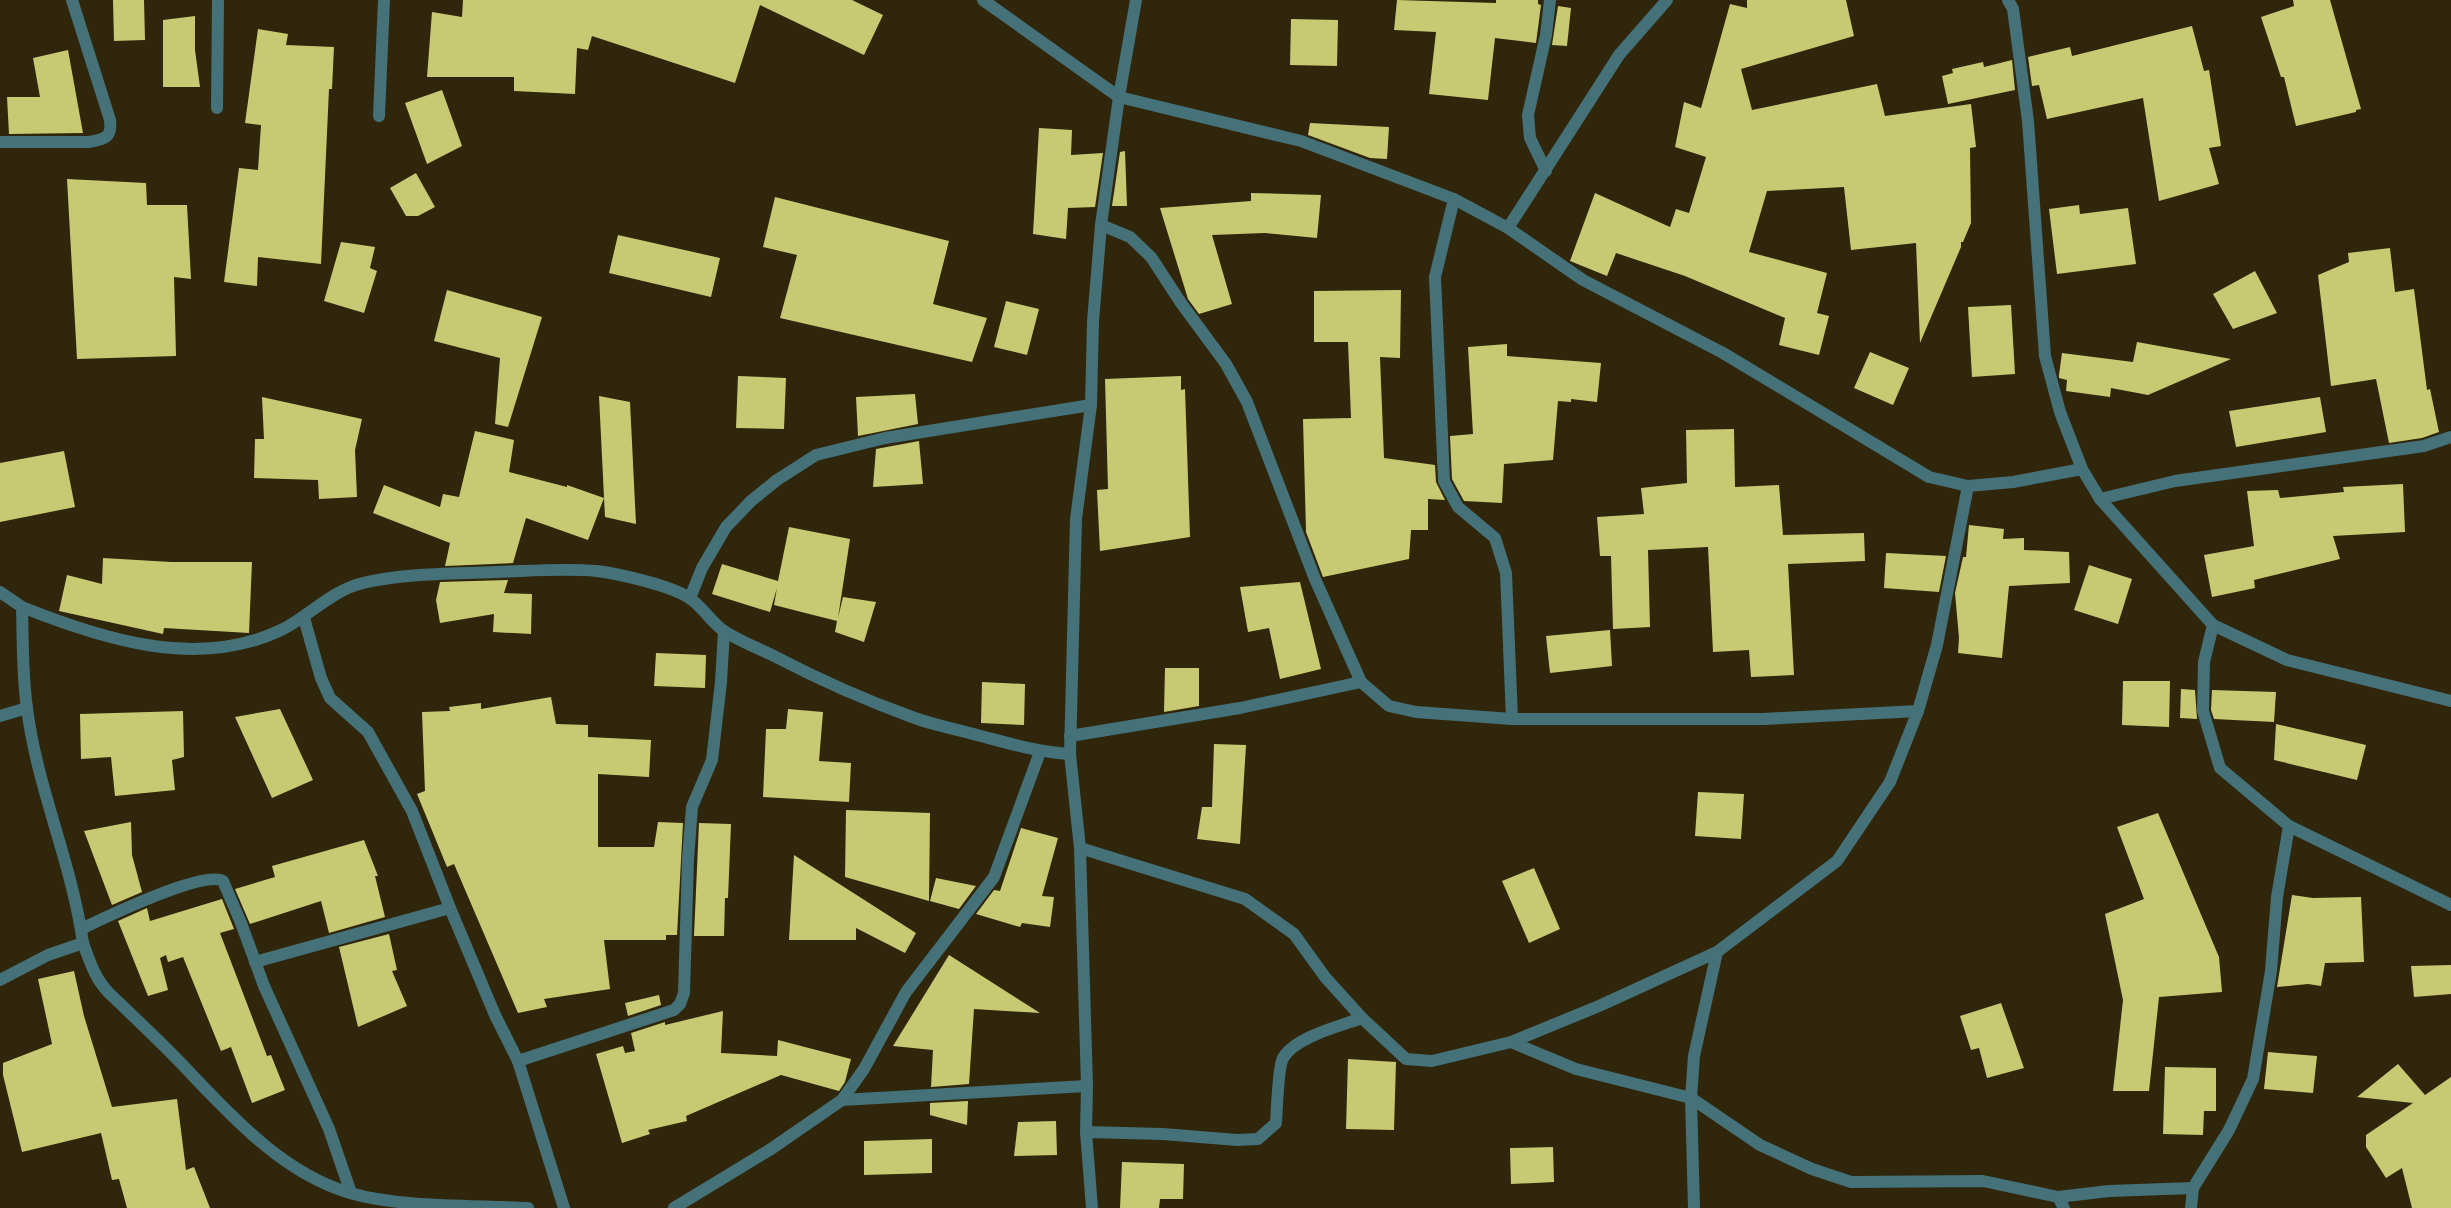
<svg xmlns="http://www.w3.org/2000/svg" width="2451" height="1208" font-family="'PT Serif',serif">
  <rect width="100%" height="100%" fill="#2f260b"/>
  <g fill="#c8ca73">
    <path d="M 113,0 L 144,0 L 145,40 L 114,41 Z"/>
    <path d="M 463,0 L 852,0 L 883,15 L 864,55 L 760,5 L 735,83 L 592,36 L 588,50 L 577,48 L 575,94 L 514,91 L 514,77 L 427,77 L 432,12 L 462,17 Z"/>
    <path d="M 1397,0 L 1496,3 L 1496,0 L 1538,0 L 1538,4 L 1541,5 L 1536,43 L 1495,38 L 1488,100 L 1429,94 L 1436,32 L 1394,30 Z"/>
    <path d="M 1747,0 L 1846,0 L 1854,36 L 1741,69 L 1752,110 L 1877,84 L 1885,116 L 1971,104 L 1976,147 L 1970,148 L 1971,223 L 1963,242 L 1961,242 L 1961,247 L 1920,343 L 1916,243 L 1851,250 L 1844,187 L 1767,191 L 1749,252 L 1827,273 L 1817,313 L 1829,316 L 1819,355 L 1779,345 L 1785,318 L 1685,276 L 1616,253 L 1607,276 L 1570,261 L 1595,193 L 1670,227 L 1676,209 L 1689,213 L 1706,157 L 1675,147 L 1684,102 L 1701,108 L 1730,4 L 1747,8 Z"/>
    <path d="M 2293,0 L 2330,0 L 2361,109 L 2356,110 L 2356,112 L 2296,126 L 2284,77 L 2281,77 L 2261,17 L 2294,6 Z"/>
    <path d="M 1558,6 L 1571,8 L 1567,46 L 1552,45 Z"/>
    <path d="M 195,16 L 195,50 L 200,87 L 163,87 L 163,20 Z"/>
    <path d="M 1291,19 L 1338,20 L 1337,66 L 1290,65 Z"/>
    <path d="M 2192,26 L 2204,71 L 2209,70 L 2221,146 L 2209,148 L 2219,184 L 2159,201 L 2143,98 L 2047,119 L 2039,85 L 2032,86 L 2028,57 L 2070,47 L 2072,56 Z"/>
    <path d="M 258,29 L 288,34 L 286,45 L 334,47 L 332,89 L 329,89 L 321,264 L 258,257 L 257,286 L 224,282 L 239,168 L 258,170 L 261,125 L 245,123 Z"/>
    <path d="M 68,50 L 83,133 L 9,134 L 7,97 L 40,97 L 33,58 Z"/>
    <path d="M 2012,60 L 2015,90 L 1948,104 L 1942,76 L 1953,73 L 1952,69 L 1983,62 L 1984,67 Z"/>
    <path d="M 442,90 L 462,146 L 427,164 L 405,103 Z"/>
    <path d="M 1310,123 L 1389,127 L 1387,159 L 1370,158 L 1308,135 Z"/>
    <path d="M 1039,128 L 1072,130 L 1071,155 L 1103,153 L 1095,207 L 1068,208 L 1066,239 L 1033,234 Z"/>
    <path d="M 1125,151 L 1127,206 L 1112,206 L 1120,152 Z"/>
    <path d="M 416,173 L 435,207 L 418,216 L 406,216 L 390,188 Z"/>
    <path d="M 67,179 L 146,183 L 147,205 L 187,205 L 191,279 L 174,277 L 176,356 L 77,359 Z"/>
    <path d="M 1251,193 L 1321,195 L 1317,238 L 1265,233 L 1212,235 L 1232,304 L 1199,314 L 1188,299 L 1160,208 L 1251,201 Z"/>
    <path d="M 775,197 L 949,241 L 933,304 L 987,318 L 972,362 L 780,318 L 797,255 L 763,247 Z"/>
    <path d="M 2079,205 L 2080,214 L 2128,208 L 2136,264 L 2057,274 L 2049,209 Z"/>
    <path d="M 618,235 L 720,258 L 711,297 L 609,273 Z"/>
    <path d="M 341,242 L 375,247 L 370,268 L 377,271 L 364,313 L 324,301 Z"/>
    <path d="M 2390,248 L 2395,292 L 2414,289 L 2427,390 L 2430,389 L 2439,432 L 2422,438 L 2389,443 L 2376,379 L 2331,386 L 2318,275 L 2349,262 L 2348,253 Z"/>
    <path d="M 2255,271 L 2277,313 L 2233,329 L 2213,294 Z"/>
    <path d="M 447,290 L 542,317 L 508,427 L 495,424 L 500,358 L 434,341 Z"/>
    <path d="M 1401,290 L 1400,358 L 1380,357 L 1384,458 L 1435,465 L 1436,482 L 1445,500 L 1428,499 L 1428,530 L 1411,530 L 1409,559 L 1323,577 L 1306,532 L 1303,419 L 1351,418 L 1348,342 L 1314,342 L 1314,291 Z"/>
    <path d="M 1006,301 L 1039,309 L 1027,355 L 994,347 Z"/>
    <path d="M 2011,305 L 2015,374 L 1972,377 L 1968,307 Z"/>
    <path d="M 2137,342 L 2231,359 L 2148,395 L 2111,388 L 2110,397 L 2066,391 L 2067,380 L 2059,378 L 2059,375 L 2062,353 L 2133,362 Z"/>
    <path d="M 1507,344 L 1507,356 L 1601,363 L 1597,402 L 1571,399 L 1571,402 L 1558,401 L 1553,460 L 1504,464 L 1502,503 L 1464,501 L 1452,479 L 1450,436 L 1473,434 L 1468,347 Z"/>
    <path d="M 1870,352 L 1909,368 L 1893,405 L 1854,388 Z"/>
    <path d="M 738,376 L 786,378 L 784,429 L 736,428 Z"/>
    <path d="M 1181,376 L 1181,390 L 1185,389 L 1190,537 L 1100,551 L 1097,490 L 1108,489 L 1105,379 Z"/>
    <path d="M 915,394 L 918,424 L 858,436 L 856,397 Z"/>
    <path d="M 599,396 L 630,402 L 636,524 L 605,517 Z"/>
    <path d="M 262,397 L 362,419 L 355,450 L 357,497 L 319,499 L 318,480 L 254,478 L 255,439 L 264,439 Z"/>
    <path d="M 2320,397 L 2326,432 L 2236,447 L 2229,411 Z"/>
    <path d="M 1734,429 L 1735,487 L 1779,485 L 1783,535 L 1864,533 L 1865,561 L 1788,564 L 1794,675 L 1751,677 L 1749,650 L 1713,652 L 1708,547 L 1648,550 L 1650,627 L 1613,629 L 1611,556 L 1600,556 L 1597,517 L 1644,514 L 1641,488 L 1687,483 L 1686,430 Z"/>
    <path d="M 475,431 L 514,440 L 509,472 L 567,487 L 567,485 L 604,498 L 588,540 L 526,518 L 513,563 L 445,566 L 450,543 L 373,513 L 384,485 L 440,507 L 443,494 L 459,497 Z"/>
    <path d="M 919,441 L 923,484 L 873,487 L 876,449 Z"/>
    <path d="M 64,451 L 75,507 L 0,522 L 0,463 Z"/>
    <path d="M 2403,484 L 2405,532 L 2333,536 L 2340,559 L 2254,580 L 2255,588 L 2212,597 L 2204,555 L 2254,546 L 2247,491 L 2278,490 L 2280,498 L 2344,492 L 2343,487 Z"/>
    <path d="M 1969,525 L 2004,529 L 2003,539 L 2024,538 L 2024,550 L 2069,552 L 2070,583 L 2009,586 L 2002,658 L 1958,653 L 1959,638 L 1955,593 L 1963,557 L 1966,557 Z"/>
    <path d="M 789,527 L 850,539 L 838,618 L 843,597 L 876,602 L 864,642 L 835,632 L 837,621 L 774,605 L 777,588 L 770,612 L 712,594 L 722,564 L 778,581 Z"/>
    <path d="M 1886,553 L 1946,556 L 1939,592 L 1884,588 Z"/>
    <path d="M 103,558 L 171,562 L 252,562 L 249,633 L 164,628 L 163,634 L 59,611 L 67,575 L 102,584 Z"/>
    <path d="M 2089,565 L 2132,579 L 2118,624 L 2074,610 Z"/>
    <path d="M 508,580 L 504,593 L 532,594 L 531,634 L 493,632 L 494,614 L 440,623 L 436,600 L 440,582 Z"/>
    <path d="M 1300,582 L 1321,669 L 1280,679 L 1269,628 L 1248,632 L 1240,587 Z"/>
    <path d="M 1610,630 L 1612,666 L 1550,673 L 1546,636 Z"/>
    <path d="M 656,653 L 706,655 L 705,688 L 654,686 Z"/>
    <path d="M 1165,668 L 1199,668 L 1199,706 L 1164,712 Z"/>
    <path d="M 2123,681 L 2170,681 L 2169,727 L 2122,725 Z"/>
    <path d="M 982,682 L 1025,684 L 1024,725 L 981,723 Z"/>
    <path d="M 2181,689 L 2195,690 L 2197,719 L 2180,718 Z"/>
    <path d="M 2212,690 L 2276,692 L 2274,722 L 2214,719 L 2211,710 Z"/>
    <path d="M 551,697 L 556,724 L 588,725 L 588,737 L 651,740 L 649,777 L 598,774 L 598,847 L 654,847 L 658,822 L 683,823 L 677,935 L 666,935 L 666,940 L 604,940 L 610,989 L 544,999 L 547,1007 L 518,1013 L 454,864 L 447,867 L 417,794 L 425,791 L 422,712 L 450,711 L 449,707 L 481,703 L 481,709 Z"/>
    <path d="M 280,709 L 313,780 L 272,798 L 235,717 Z"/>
    <path d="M 788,709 L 823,712 L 819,761 L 851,763 L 849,802 L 763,797 L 766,729 L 786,729 Z"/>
    <path d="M 183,711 L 184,757 L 172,760 L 175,790 L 115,796 L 111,757 L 81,759 L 80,714 Z"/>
    <path d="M 2276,724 L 2366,745 L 2357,780 L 2274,760 Z"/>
    <path d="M 1214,744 L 1246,745 L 1240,844 L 1197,839 L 1202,807 L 1212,807 Z"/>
    <path d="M 1698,792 L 1744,794 L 1741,839 L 1695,836 Z"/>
    <path d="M 846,810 L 930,813 L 929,901 L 845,877 Z"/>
    <path d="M 2158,813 L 2219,957 L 2222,992 L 2159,997 L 2149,1091 L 2113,1091 L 2123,1000 L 2105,914 L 2144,899 L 2117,827 Z"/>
    <path d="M 131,822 L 132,855 L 142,892 L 112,905 L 84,831 Z"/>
    <path d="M 699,823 L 731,824 L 728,898 L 725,898 L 724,936 L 694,936 Z"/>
    <path d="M 1021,828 L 1058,838 L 1042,896 L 1054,897 L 1050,927 L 1022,923 L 1020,927 L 976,914 L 994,890 L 1000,891 Z"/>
    <path d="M 364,840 L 378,876 L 375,876 L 385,917 L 329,933 L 321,901 L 250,924 L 235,889 L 275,877 L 272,866 Z"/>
    <path d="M 794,855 L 916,933 L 905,953 L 856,928 L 856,940 L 789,940 Z"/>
    <path d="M 1534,868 L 1560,929 L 1529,943 L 1502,881 Z"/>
    <path d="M 936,878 L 976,886 L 959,909 L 930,901 Z"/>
    <path d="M 2292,895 L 2313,898 L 2361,897 L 2364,962 L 2325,963 L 2321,986 L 2308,984 L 2277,987 Z"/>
    <path d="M 222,899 L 234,929 L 220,933 L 267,1056 L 271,1055 L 285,1090 L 252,1103 L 231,1047 L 221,1051 L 183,957 L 168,962 L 166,955 L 160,958 L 168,990 L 148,996 L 118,921 L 147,908 L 150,921 Z"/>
    <path d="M 389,934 L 397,970 L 392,971 L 407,1006 L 358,1027 L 339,947 Z"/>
    <path d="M 949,955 L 1040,1013 L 974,1009 L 969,1084 L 931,1087 L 933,1050 L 893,1046 Z"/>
    <path d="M 2451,965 L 2451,994 L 2414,997 L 2411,966 Z"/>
    <path d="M 74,971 L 84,1016 L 112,1107 L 177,1099 L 186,1170 L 194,1167 L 210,1208 L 127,1208 L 119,1179 L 112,1180 L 101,1133 L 22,1152 L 3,1075 L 3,1063 L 52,1044 L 38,979 Z"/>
    <path d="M 659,995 L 661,1005 L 628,1016 L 625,1003 Z"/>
    <path d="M 2001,1003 L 2024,1068 L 1987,1078 L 1979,1048 L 1971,1050 L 1960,1016 Z"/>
    <path d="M 723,1011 L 721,1053 L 777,1056 L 778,1040 L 851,1059 L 845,1082 L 839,1091 L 781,1075 L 686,1116 L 687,1121 L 648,1130 L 650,1134 L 622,1143 L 596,1054 L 623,1046 L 625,1053 L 635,1051 L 631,1033 L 665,1022 L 665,1025 Z"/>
    <path d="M 2268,1052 L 2317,1056 L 2313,1093 L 2264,1089 Z"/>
    <path d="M 1348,1059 L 1396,1062 L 1394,1130 L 1346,1129 Z"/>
    <path d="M 2398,1064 L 2425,1095 L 2451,1077 L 2451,1208 L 2412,1208 L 2402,1168 L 2386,1178 L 2366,1147 L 2366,1135 L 2413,1103 L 2357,1097 Z"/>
    <path d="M 2165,1067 L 2216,1068 L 2216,1111 L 2204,1111 L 2203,1135 L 2163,1134 Z"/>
    <path d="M 968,1101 L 967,1125 L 930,1115 L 930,1103 Z"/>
    <path d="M 1056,1121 L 1057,1155 L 1014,1156 L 1018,1122 Z"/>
    <path d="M 932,1139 L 932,1173 L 864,1175 L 864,1141 Z"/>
    <path d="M 1553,1147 L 1554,1182 L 1511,1184 L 1510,1148 Z"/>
    <path d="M 1122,1162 L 1184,1164 L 1183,1199 L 1160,1199 L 1159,1208 L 1120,1208 Z"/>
  </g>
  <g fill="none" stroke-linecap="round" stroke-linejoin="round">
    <g stroke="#457178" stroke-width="12">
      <path d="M 983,0 L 1119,97 L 1301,141 L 1454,199 L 1508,228 L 1583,280 L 1723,353 L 1929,477 L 1968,486 L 2013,482 L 2082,469"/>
      <path d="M 2008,0 L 2013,9 L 2028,121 L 2045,356 L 2060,412 L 2082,469 L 2100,499 L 2213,625 L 2287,660 L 2451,701"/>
      <path d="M 217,108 L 218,0"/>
      <path d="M 379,116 L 384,0"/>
      <path d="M 0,142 L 89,142 C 106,139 112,137 110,120 L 72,0"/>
      <path d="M 1546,171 L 1530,138 L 1528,115 L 1546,35 L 1550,0"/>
      <path d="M 1454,199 L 1435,277 L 1444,481 L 1458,507 L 1495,538 L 1506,573 L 1512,719"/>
      <path d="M 1101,225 L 1130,237 L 1151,257 L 1181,303 L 1226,364 L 1247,402 L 1315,579 L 1361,682 L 1389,706 L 1416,712 L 1512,719 L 1763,719 L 1918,711"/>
      <path d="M 1508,228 L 1619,55 L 1667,0"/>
      <path d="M 2100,499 L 2175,481 L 2424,446 L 2451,437"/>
      <path d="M 0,592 L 22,607 C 23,640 22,674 27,708 C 37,788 72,863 83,943 L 48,955 L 0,980"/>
      <path d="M 690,598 L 702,568 L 726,527 L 751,501 L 777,480 L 816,455 L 885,438 L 1091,405"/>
      <path d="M 22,607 C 102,639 198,670 281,630 C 308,617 332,590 363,583 C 405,573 452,574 496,572 C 530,571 563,568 597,571 C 619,574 675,586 692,600 C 704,609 712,623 724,631 C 739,641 758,648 774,656 C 818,679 865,700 912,717 C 933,725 956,729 977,735 C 1008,743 1037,752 1070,754"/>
      <path d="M 304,618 L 321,678 L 330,698 L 368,732 L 412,811 L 450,908 L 495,1015 L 518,1061 L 564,1208"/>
      <path d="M 2213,625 L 2204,662 L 2203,711 L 2220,768 L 2289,826 L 2451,905"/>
      <path d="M 0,716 L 27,708"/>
      <path d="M 1070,736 L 1240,708 L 1361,682"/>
      <path d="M 1080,848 L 1245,899 L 1294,934 L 1325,977 L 1362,1018"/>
      <path d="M 81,929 C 104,918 203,870 223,881 L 241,923 L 264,986 L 329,1129 L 351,1193"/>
      <path d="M 83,943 C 90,962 95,979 109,993 C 130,1013 151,1033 172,1054 C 224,1107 276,1171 350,1193 C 402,1208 474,1205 528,1208"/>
      <path d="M 255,962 L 450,908"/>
      <path d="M 1511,1042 L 1576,1069 L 1691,1098 L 1760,1145 L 1812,1169 L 1851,1182 L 1983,1181 L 2058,1197 L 2064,1208"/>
      <path d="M 518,1061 L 674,1010 L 680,1004 L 684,993 L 688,859 L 692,807 L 712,760 L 721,682 L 724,631"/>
      <path d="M 842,1100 L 1087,1086"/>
      <path d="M 1086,1132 L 1163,1134 L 1237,1140 L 1258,1139 L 1276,1123 C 1277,1109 1278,1067 1283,1058 C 1295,1037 1340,1026 1362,1018 L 1406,1059 L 1432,1061 L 1511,1042 L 1599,1006 L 1717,952 L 1837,861 L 1890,782 L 1918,711 L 1937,645 L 1968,486"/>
      <path d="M 2058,1197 L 2109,1191 L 2193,1188"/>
      <path d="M 674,1208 L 771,1149 L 842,1100 L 864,1069 L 906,992 L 994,877 L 1040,752"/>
      <path d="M 1092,1208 L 1086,1132 L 1087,1086 L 1080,848 L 1070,754 L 1076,519 L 1091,405 L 1093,321 L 1101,225 L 1119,97 L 1136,0"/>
      <path d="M 1694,1208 L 1691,1098 L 1694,1056 L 1717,952"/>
      <path d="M 2191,1208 L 2193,1188 L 2229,1130 L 2253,1079 L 2271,971 L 2277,897 L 2289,826"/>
    </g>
  </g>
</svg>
